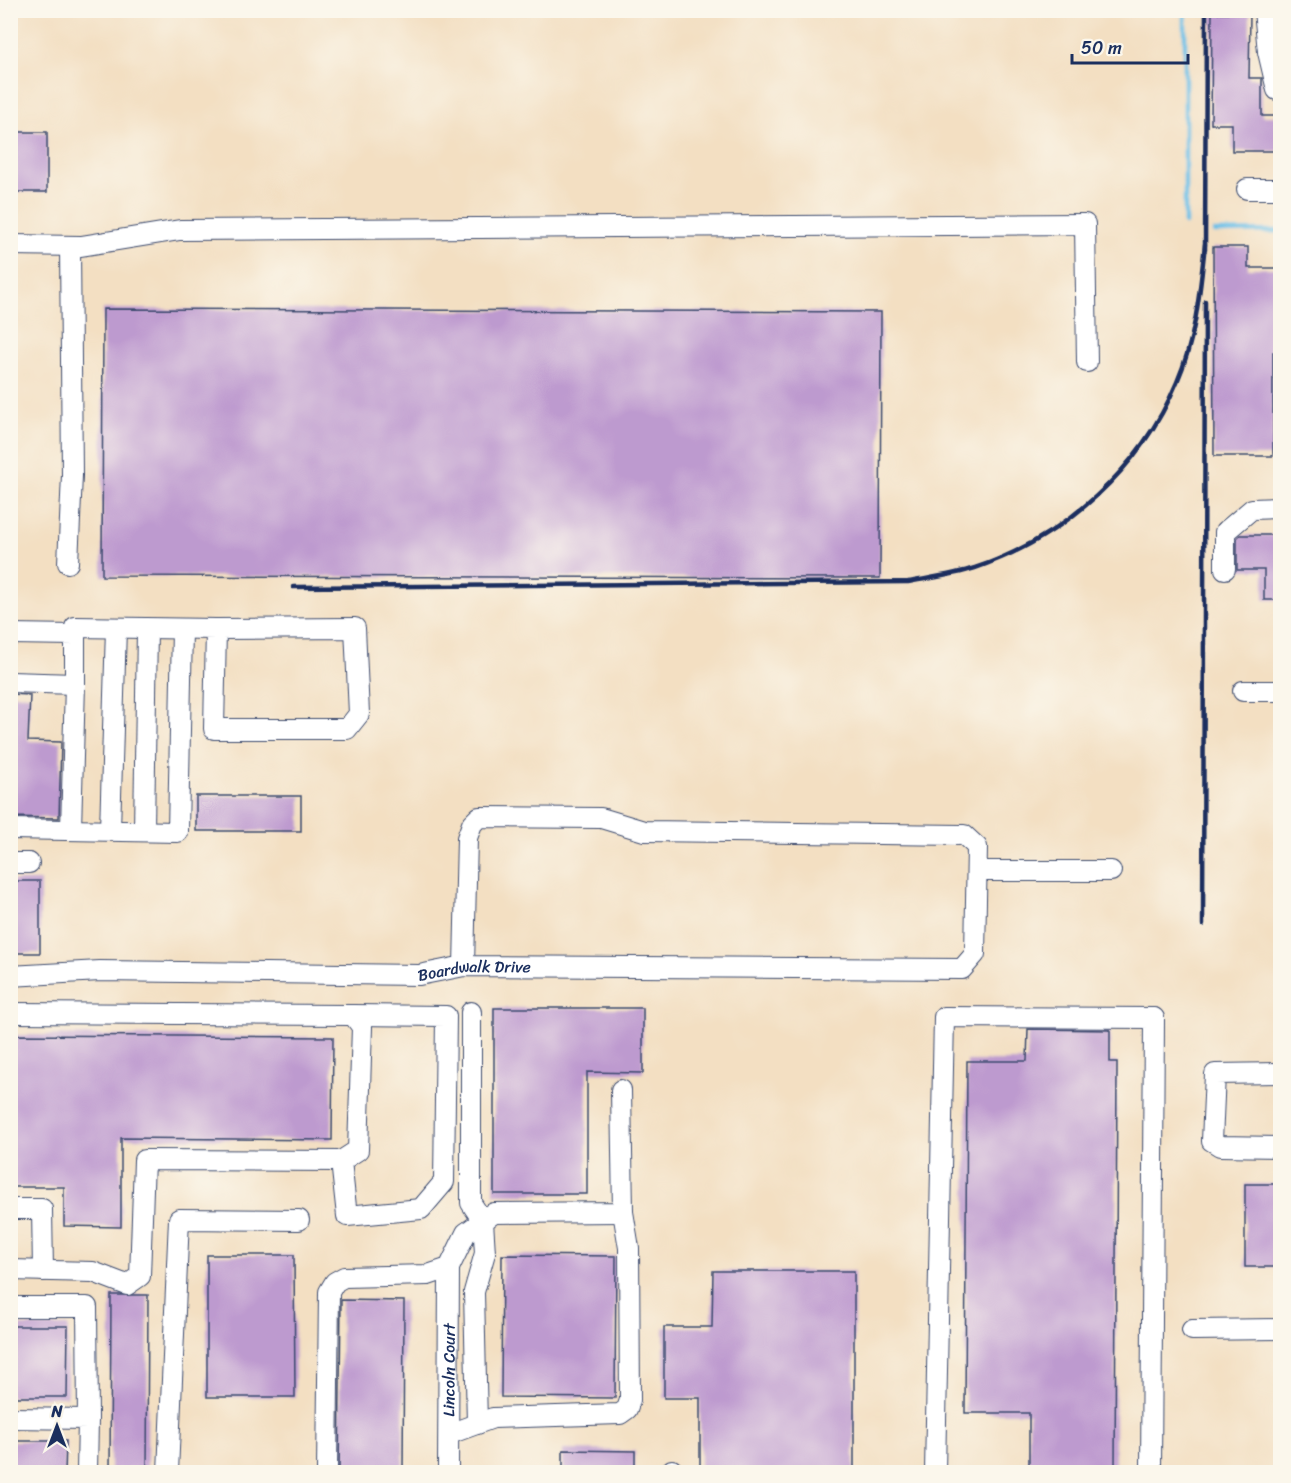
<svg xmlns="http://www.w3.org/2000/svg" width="1291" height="1483" font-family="Sriracha,sans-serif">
  <rect width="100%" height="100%" fill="#fbf7ec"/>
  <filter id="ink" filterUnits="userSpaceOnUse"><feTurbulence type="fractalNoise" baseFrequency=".0167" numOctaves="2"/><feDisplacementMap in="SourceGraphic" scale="12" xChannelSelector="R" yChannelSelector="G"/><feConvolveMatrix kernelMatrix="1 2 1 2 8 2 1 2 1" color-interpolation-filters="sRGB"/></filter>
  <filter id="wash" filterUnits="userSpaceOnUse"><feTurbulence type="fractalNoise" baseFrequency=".008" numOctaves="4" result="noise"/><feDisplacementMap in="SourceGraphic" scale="24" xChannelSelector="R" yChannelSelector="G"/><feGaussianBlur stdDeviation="1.35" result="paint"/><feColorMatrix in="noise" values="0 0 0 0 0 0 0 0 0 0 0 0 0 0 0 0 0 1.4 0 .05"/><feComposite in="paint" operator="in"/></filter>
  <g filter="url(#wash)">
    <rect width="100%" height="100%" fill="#f3dfc2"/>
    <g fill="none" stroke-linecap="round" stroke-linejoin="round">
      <g stroke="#6abfe7" stroke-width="4.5">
        <path d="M 1185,10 L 1185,224"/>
        <path d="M 1214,232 L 1280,231"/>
      </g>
    </g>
    <g id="blocks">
      <g fill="#bd9acf">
        <path d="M 1212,13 L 1250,13 L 1249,78 L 1262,78 L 1262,116 L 1281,116 L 1281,151 L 1232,151 L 1232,124 L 1211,124 Z"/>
        <path d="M 16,132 L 47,132 L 47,192 L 16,192 L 16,163 L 10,163 L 10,142 L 16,142 Z"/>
        <path d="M 1213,247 L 1248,247 L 1248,268 L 1281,268 L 1281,352 L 1273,352 L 1273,456 L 1214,456 Z"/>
        <path d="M 103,309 L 881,312 L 880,578 L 102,576 Z"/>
        <path d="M 1240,535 L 1281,535 L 1281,600 L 1264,600 L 1264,570 L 1237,570 L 1237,538 Z"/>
        <path d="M 10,694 L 30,695 L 28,741 L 61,742 L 59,818 L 10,817 Z"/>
        <rect x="196" y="796" width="105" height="35"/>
        <rect x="10" y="881" width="30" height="72"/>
        <path d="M 494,1008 L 643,1008 L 643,1073 L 587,1072 L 587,1194 L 494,1194 Z"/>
        <path d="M 1028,1029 L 1110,1030 L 1110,1062 L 1117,1062 L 1115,1473 L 1029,1473 L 1029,1413 L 965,1413 L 967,1061 L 1027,1061 Z"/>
        <path d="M 10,1035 L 333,1037 L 332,1140 L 121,1138 L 121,1227 L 64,1226 L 64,1187 L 10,1187 Z"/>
        <rect x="1245" y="1184" width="36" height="83"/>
        <path d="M 207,1255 L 294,1255 L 295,1397 L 207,1397 Z"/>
        <path d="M 502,1255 L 616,1256 L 615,1398 L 501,1397 Z"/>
        <path d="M 713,1271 L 854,1271 L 854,1473 L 700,1473 L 700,1398 L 664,1398 L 664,1327 L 712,1327 Z"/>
        <path d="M 111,1295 L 148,1295 L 147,1473 L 110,1473 Z"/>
        <path d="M 341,1300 L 404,1301 L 403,1473 L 339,1473 Z"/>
        <path d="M 10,1326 L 68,1326 L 67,1397 L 10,1397 Z"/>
        <path d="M 10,1441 L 66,1441 L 65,1473 L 10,1473 Z"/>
        <path d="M 563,1450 L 635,1451 L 635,1473 L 563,1473 Z"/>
      </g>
    </g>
  </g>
  <g filter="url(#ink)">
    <use href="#blocks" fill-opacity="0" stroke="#3b496d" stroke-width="1.5"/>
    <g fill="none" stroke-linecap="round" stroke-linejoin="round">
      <defs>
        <g id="minor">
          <path d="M 1264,10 L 1268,52 L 1277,90 L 1280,90"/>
          <path d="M 1247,189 L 1280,189"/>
          <path d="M 10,245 L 81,246 L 180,230 L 1085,224 L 1087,362"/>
          <path d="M 68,563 L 72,475 L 70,246"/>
          <path d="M 1225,569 L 1225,532 L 1252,509 L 1280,508"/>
          <path d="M 10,634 L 75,635 L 75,684 L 10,682"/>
          <path d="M 75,635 L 75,627 L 216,629 L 214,729 L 347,729 L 359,714 L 355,628 L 216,629"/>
          <path d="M 1243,691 L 1280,691"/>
          <path d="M 10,829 L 178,832 L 182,629"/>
          <path d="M 71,829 L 75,684"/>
          <path d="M 110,830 L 116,628"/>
          <path d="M 144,831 L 147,629"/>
          <path d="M 10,863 L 29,863"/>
          <path d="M 977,871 L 1111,871"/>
          <path id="s1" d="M 10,976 L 100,971 L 419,975 L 464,966 L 962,969 L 975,954 L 977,847 L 964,835 L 644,831 L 601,818 L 479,817 L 472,824 L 467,838 L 464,966"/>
          <path d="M 471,1012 L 471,1203 L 483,1221 L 485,1253 L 474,1292 L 477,1424"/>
          <path d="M 10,1013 L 353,1015 L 362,1027 L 358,1150 L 341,1161 L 144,1160 L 140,1276 L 127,1285 L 93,1272 L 10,1270"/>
          <path d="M 1280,1073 L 1215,1074 L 1212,1141 L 1220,1146 L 1280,1147"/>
          <path d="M 341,1161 L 347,1216 L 421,1209 L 444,1182 L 446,1016 L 353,1015"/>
          <path d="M 10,1209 L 42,1209 L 43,1271"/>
          <path d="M 10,1307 L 87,1307 L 88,1419"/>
          <path d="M 1192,1330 L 1280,1329"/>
          <path d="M 10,1418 L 88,1419 L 87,1472"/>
          <path d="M 449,1434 L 493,1418 L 620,1414 L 627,1409 L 630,1400 L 629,1248 L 623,1212"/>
          <path d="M 168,1472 L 179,1219 L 299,1220"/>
          <path d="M 327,1472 L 329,1292 L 335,1282 L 344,1277 L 428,1275 L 449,1268 L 466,1233 L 494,1213 L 623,1212 L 621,1090"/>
          <path id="s2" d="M 448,1472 L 449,1268"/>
          <path d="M 672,1472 L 672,1470"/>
          <path d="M 935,1472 L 944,1017 L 1154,1018 L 1151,1472"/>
        </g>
      </defs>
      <use href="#minor" stroke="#3b496d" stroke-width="22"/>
      <use href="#minor" stroke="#fff" stroke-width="20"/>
      <g stroke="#1b2f5e" stroke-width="4.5">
        <path d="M 1205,250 L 1206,10"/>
        <path d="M 293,587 L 908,582 C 930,578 954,575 975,568 C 1064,538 1141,469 1177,382 C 1196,338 1200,290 1205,244"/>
        <path d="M 1203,925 L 1205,301"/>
      </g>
    </g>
  </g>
  <g text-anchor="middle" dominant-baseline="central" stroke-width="5" stroke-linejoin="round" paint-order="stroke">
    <g font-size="16" fill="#1b2f5e" stroke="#fbf7ec">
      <text stroke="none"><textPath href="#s1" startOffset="465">Boardwalk Drive</textPath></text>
      <text stroke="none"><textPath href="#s2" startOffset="102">Lincoln Court</textPath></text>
    </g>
  </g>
  <rect width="1291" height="1483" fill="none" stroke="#fbf7ec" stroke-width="36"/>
  <g transform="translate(57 1426)" stroke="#fbf7ec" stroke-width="4.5" paint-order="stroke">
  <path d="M0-4.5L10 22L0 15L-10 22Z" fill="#1b2f5e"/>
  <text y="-9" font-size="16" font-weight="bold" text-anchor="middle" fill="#1b2f5e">N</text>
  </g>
  <path d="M1072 54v9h116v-9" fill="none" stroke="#1b2f5e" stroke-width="3"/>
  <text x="1081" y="54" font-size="18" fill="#1b2f5e" stroke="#fbf7ec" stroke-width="4.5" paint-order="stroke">50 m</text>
</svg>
